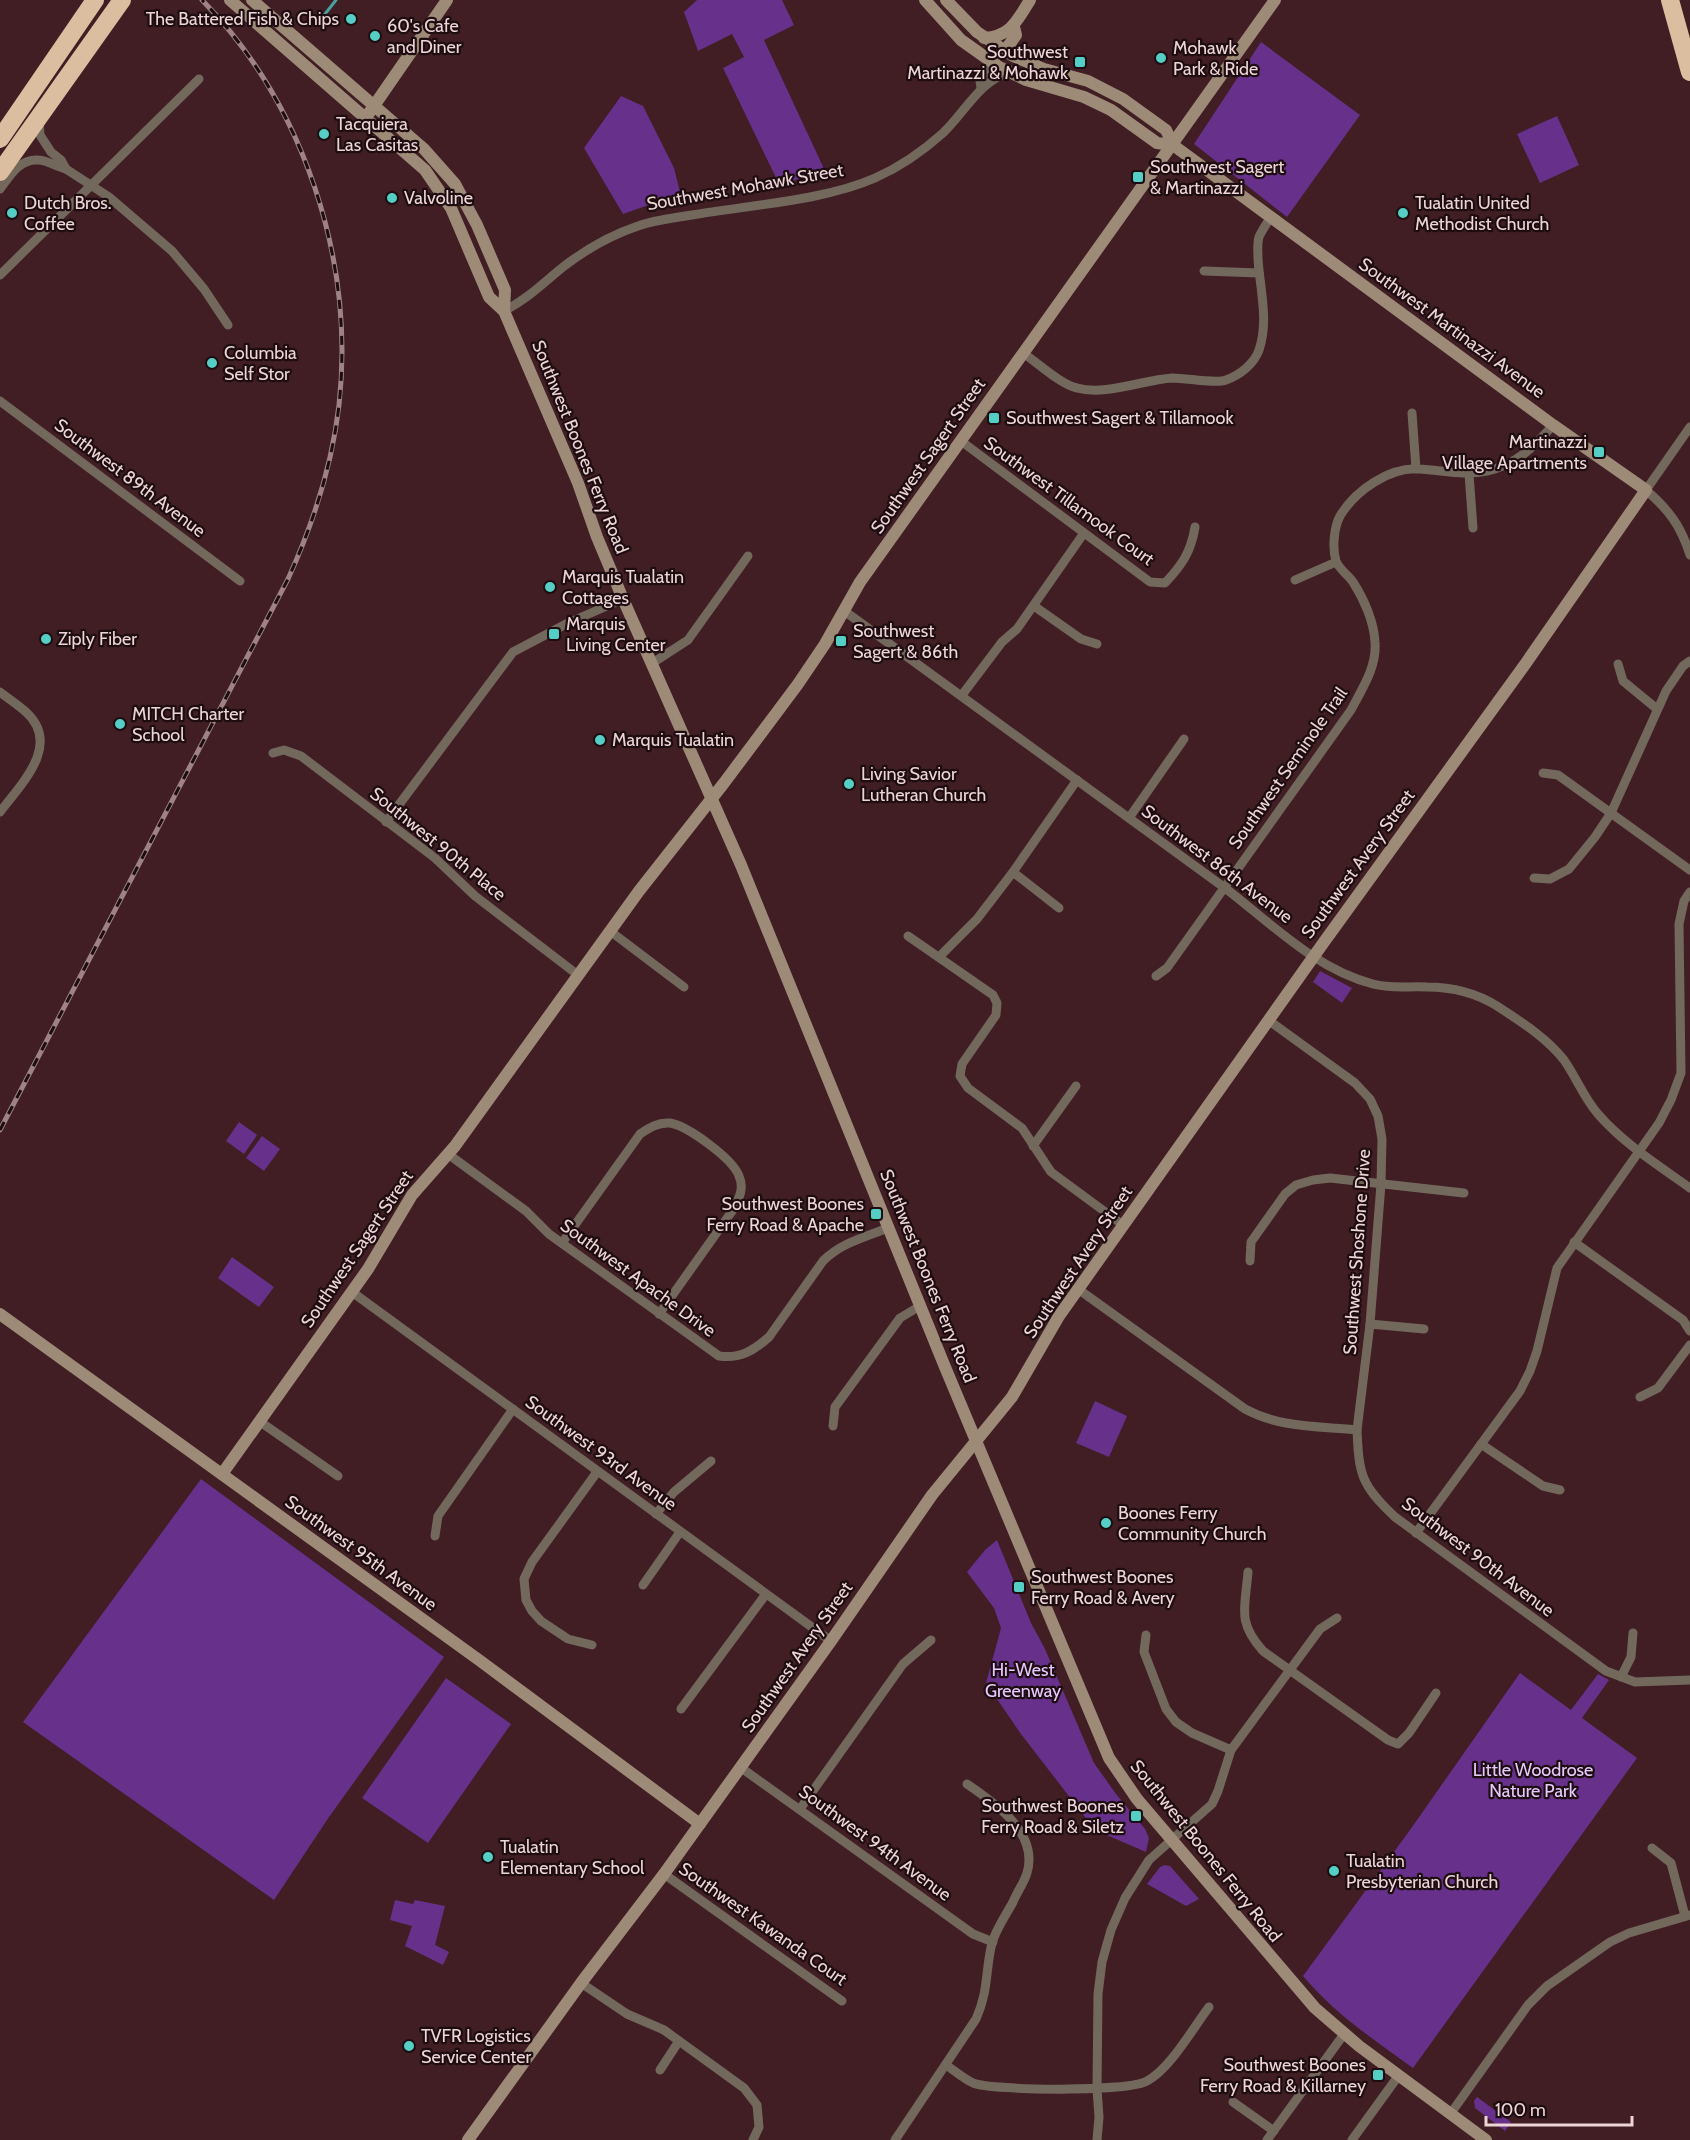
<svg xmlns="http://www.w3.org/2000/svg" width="1690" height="2140" font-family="Cabin,sans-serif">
  <rect width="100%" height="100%" fill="#401e24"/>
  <g fill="#66308b">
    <path d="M 697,0 L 782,0 L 794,25 L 764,40 L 826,173 L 779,184 L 723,68 L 744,57 L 732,34 L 698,51 L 684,12 Z"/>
    <path d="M 1261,42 L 1360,115 L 1287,217 L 1194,144 Z"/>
    <path d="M 621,96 L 643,106 L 674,168 L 681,196 L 663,200 L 623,214 L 584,148 Z"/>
    <path d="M 1557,116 L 1579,165 L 1540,183 L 1517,134 Z"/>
    <path d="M 1320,971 L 1352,988 L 1342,1003 L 1313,982 Z"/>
    <path d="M 239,1122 L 257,1135 L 244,1154 L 226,1141 Z"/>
    <path d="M 262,1136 L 280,1149 L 264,1171 L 246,1158 Z"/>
    <path d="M 232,1257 L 274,1287 L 259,1307 L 218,1278 Z"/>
    <path d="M 1095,1401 L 1127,1416 L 1109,1457 L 1076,1443 Z"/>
    <path d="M 201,1479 L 444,1657 L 329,1817 L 274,1900 L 23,1722 Z"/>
    <path d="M 997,1540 L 1031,1623 L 1045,1649 L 1094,1763 L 1116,1794 L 1145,1829 L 1149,1838 L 1146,1852 L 1095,1830 L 1021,1734 L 986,1683 L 1001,1628 L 994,1608 L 967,1572 L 985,1550 Z"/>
    <path d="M 1520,1673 L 1571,1710 L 1598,1674 L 1609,1680 L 1582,1718 L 1637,1758 L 1413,2068 C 1373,2039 1335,2014 1303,1976 L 1410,1830 Z"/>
    <path d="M 446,1678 L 511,1724 L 428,1843 L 362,1798 Z"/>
    <path d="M 1165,1865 L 1170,1866 L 1199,1899 L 1186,1906 L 1147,1884 L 1160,1867 Z"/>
    <path d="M 395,1900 L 413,1904 L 415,1900 L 445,1906 L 435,1945 L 449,1952 L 443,1965 L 405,1946 L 412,1926 L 390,1920 Z"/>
    <path d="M 1477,2097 L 1511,2122 L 1505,2131 L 1475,2108 L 1474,2101 Z"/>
  </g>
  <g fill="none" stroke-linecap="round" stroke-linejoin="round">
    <path stroke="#49a09c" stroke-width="3" d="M 318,23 L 336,0"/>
    <g stroke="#73685c" stroke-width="9">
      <path d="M 981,88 L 980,81 L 991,63"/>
      <path d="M 39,120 L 40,135 L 51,152 L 61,160 L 66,169 L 109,197 L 172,251 L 204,289 L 228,325"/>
      <path d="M 0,189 C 10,176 19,159 38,160 C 47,160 57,167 66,169"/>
      <path d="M 1204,271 L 1259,273"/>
      <path d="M 0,275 L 199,79"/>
      <path d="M 504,311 C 529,298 542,284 563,267 C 585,250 611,235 638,226 C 655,220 674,218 692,215 C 749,205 823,201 875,178 C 900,167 923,151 943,133 C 963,114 982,79 1008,73"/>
      <path d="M 1023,353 C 1038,363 1060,384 1077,388 C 1104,396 1143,380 1172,378 C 1187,378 1215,384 1226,380 C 1240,375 1254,364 1259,350 C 1269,321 1260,289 1258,259 C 1258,252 1257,243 1259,237 C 1262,230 1267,223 1271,217"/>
      <path d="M 0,401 L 240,581"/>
      <path d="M 1412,413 L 1416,469"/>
      <path d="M 1690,427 L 1646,490 C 1669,510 1681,526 1690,555"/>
      <path d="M 961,441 L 1150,582 L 1165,583 C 1182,565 1191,552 1195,527"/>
      <path d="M 1469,474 L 1473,528"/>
      <path d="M 1295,580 L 1336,562"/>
      <path d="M 1034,606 L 1081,639 L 1097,644"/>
      <path d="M 843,610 L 1225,888 C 1271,923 1315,969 1373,984 C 1390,989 1409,986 1427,987 C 1451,987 1476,993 1497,1006 C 1520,1021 1547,1038 1564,1060 C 1576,1077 1584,1098 1598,1114 C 1624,1144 1658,1165 1690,1188"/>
      <path d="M 651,664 L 688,640 L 748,556"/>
      <path d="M 1618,664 L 1623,681 L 1657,709"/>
      <path d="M 0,692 C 9,699 18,705 26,712 C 62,745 21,784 0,812"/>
      <path d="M 962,695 L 1002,642 L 1017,629 L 1084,533"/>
      <path d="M 273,753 L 284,750 L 301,756 L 435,858 L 475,896 L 578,975"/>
      <path d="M 1543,773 L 1558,775 L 1690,870"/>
      <path d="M 1129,818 L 1184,739"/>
      <path d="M 386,822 L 513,652 L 568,623 L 623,599"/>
      <path d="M 1013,872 L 1059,908"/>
      <path d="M 1534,878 L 1550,879 L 1569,869 L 1595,837 L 1611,813 L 1666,691 L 1683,666 L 1690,661"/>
      <path d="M 610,931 L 684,987"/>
      <path d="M 908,936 L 993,995 L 997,1003 L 996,1015 L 962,1064 L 960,1076 L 968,1088 L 1022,1128 L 1051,1172 L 1123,1225"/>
      <path d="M 939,957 L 977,919 L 1013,872 L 1077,780"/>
      <path d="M 1156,976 L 1167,968 L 1351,710 C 1362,689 1377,667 1375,642 C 1374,622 1364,599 1353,582 C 1348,575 1339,569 1336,561 C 1332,548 1334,527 1340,516 C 1355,491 1389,467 1419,469 C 1442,470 1464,476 1487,471 C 1516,465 1535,446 1553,425"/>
      <path d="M 1268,1020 L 1355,1083 L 1370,1099 L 1378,1116 L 1382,1139 L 1381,1184 L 1370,1324 L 1357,1430"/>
      <path d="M 1033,1146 L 1076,1086"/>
      <path d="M 448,1154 L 526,1211 L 549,1234 L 719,1356 C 740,1359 753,1351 769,1337 L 823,1261 C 841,1243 865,1237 888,1228"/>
      <path d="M 1574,1242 L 1683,1320 L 1690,1331"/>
      <path d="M 562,1243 L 640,1134 C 649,1128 658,1122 670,1123 C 688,1126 733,1159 739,1176 C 744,1187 740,1196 735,1207 L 659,1314"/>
      <path d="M 1250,1261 L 1251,1242 L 1285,1194 L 1296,1185 L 1313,1180 L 1330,1178 L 1464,1193"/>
      <path d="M 1078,1289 L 1245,1409 C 1280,1428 1318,1426 1357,1430 C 1359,1475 1361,1485 1395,1517 L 1606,1671 L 1635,1682 L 1690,1680"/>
      <path d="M 352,1292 L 831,1641"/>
      <path d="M 1370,1324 L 1424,1329"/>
      <path d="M 1640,1397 L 1658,1388 L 1690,1345"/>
      <path d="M 259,1421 L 338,1476"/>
      <path d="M 833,1426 L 835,1407 L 900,1318 L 920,1306"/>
      <path d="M 1481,1444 L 1543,1486 L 1560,1490"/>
      <path d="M 656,1514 L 674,1492 L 711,1461"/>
      <path d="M 1416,1533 L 1520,1391 L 1530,1371 L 1537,1351 L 1557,1268 L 1659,1123 L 1671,1100 L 1681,1073 L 1679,924 L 1684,901 L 1690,892"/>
      <path d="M 435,1536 L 438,1516 L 513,1409"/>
      <path d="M 1248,1572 C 1245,1609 1237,1622 1263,1651 L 1388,1740 L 1398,1744 L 1409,1733 L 1436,1693"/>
      <path d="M 643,1585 L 680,1532"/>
      <path d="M 1146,1635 L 1144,1652 L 1166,1709 L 1176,1722 L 1192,1733 L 1231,1750"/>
      <path d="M 592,1645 L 568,1639 L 541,1621 L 532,1611 L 526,1600 L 524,1579 L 532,1562 L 597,1472"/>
      <path d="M 1621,1677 L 1631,1657 L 1633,1633"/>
      <path d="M 681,1709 L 766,1594"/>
      <path d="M 740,1767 L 973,1934 L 993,1942"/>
      <path d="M 800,1809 L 903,1664 L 931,1640"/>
      <path d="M 1652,1848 L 1671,1863 L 1685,1916"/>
      <path d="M 664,1874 L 842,2001"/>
      <path d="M 581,1983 L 627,2014 L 664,2030 L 744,2088 L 757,2105 L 759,2127 L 753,2140"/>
      <path d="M 946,2065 C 955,2071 964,2079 973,2083 C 993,2091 1129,2092 1147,2081 C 1170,2069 1193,2028 1209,2007"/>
      <path d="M 660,2070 L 679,2041"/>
      <path d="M 1233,2102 L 1274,2131"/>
      <path d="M 1451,2113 L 1528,2005 L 1547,1986 L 1610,1942 L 1629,1933 L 1690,1915"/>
      <path d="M 895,2140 L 976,2019 C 989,1990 985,1971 992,1943 C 996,1929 1006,1915 1013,1902 C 1017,1892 1024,1883 1027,1873 C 1039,1833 995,1803 967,1784"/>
      <path d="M 1097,2140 L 1099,2117 L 1097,2089 L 1098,1994 L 1102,1962 L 1111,1930 L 1125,1898 L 1149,1860 L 1212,1804 L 1218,1791 L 1231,1750 L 1320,1629 L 1337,1618"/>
      <path d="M 1267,2140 L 1344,2034"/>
      <path d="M 1352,2140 L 1399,2075"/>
    </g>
    <g stroke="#9d8b77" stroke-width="12">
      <path d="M 230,0 L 425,170 L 451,208 L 489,297 L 504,311 L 578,483 L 597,537 L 623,599 L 741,865 L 945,1367 L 1109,1758 L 1137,1799 L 1315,2008 L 1359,2046 L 1486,2140"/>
      <path d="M 252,0 L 424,149 L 455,184 L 477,225 L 505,290 L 504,311"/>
      <path d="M 946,0 L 977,32 L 1013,56 L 1044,69 L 1088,81 L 1123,99 L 1166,130 L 1173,145"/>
      <path d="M 984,38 C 1011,36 1017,21 1030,0"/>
      <path d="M 998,54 L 1005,51 L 1016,35 L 1014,27"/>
      <path d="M 369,113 L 447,0"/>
      <path d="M 0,1314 L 479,1660 L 700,1824"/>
      <path d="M 222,1474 L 368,1269 L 412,1195 L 455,1146 L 639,891 L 724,783 L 798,684 L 825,644 L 860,582 L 1275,0"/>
      <path d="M 468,2140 L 581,1983 L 664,1874 L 831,1641 L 932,1495 L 1012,1397 L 1059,1316 L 1324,942 L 1526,663 L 1646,490 L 1553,425 L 1173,145 L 1157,143 L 1111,110 L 1084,97 L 1026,80 L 999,67 L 961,40 L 925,0"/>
    </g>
    <g stroke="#dabe9f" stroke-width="18">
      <path d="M 1670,0 L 1690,72"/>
      <path d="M 0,139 L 95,0"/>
      <path d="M 0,172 L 122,0"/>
    </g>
    <defs>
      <path id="rail" d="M 0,1130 L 288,579 C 313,524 332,466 339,405 C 355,261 304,104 202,0"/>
    </defs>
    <use href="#rail" stroke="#9e8286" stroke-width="5"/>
    <use href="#rail" stroke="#1d0d10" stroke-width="3" stroke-dasharray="9" stroke-linecap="butt"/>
  </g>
  <g fill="#55cec5" stroke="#1d0d10" stroke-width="2">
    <circle cx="351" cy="19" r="6"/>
    <circle cx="375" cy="36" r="6"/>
    <circle cx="1161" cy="58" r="6"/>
    <rect x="1074" y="56" width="12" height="12" rx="3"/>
    <circle cx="324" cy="134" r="6"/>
    <rect x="1132" y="171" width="12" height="12" rx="3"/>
    <circle cx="392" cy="198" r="6"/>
    <circle cx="12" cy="213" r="6"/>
    <circle cx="1403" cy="213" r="6"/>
    <circle cx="212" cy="363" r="6"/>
    <rect x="988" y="412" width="12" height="12" rx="3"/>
    <rect x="1593" y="446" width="12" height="12" rx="3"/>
    <circle cx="550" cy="587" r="6"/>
    <rect x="548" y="628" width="12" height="12" rx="3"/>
    <circle cx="46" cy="639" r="6"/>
    <rect x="835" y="635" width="12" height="12" rx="3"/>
    <circle cx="120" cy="724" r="6"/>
    <circle cx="600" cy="740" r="6"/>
    <circle cx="849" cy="784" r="6"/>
    <rect x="870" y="1208" width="12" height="12" rx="3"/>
    <circle cx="1106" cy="1523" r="6"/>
    <rect x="1013" y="1581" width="12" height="12" rx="3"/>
    <rect x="1130" y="1810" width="12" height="12" rx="3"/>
    <circle cx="488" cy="1857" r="6"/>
    <circle cx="1334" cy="1871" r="6"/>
    <circle cx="409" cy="2046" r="6"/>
    <rect x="1372" y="2069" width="12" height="12" rx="3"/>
  </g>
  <g text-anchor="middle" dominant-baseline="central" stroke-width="4.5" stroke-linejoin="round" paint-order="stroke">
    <g font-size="18" fill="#ecd4d7" stroke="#1d0d10" text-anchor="start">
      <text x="339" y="19" text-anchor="end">The Battered Fish &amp; Chips</text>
      <text x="387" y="26">60's Cafe<tspan x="387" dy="21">and Diner</tspan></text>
      <text x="1173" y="48">Mohawk<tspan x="1173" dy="21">Park &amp; Ride</tspan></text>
      <text x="1068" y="52" text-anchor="end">Southwest<tspan x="1068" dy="21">Martinazzi &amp; Mohawk</tspan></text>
      <text x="336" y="124">Tacquiera<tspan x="336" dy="21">Las Casitas</tspan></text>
      <text x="1150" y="167">Southwest Sagert<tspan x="1150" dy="21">&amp; Martinazzi</tspan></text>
      <text x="404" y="198">Valvoline</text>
      <text x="24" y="203">Dutch Bros.<tspan x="24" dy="21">Coffee</tspan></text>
      <text x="1415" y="203">Tualatin United<tspan x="1415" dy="21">Methodist Church</tspan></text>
      <text x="224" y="353">Columbia<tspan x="224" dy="21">Self Stor</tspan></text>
      <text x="1006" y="418">Southwest Sagert &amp; Tillamook</text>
      <text x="1587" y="442" text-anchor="end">Martinazzi<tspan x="1587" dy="21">Village Apartments</tspan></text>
      <text x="562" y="577">Marquis Tualatin<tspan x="562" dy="21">Cottages</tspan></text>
      <text x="566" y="624">Marquis<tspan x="566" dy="21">Living Center</tspan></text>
      <text x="853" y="631">Southwest<tspan x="853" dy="21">Sagert &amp; 86th</tspan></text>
      <text x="58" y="639">Ziply Fiber</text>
      <text x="132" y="714">MITCH Charter<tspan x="132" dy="21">School</tspan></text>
      <text x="612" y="740">Marquis Tualatin</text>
      <text x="861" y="774">Living Savior<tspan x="861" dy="21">Lutheran Church</tspan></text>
      <text x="864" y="1204" text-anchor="end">Southwest Boones<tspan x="864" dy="21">Ferry Road &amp; Apache</tspan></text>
      <text x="1118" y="1513">Boones Ferry<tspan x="1118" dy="21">Community Church</tspan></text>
      <text x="1031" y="1577">Southwest Boones<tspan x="1031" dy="21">Ferry Road &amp; Avery</tspan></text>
      <text x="1124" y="1806" text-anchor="end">Southwest Boones<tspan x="1124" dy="21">Ferry Road &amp; Siletz</tspan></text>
      <text x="500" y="1847">Tualatin<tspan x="500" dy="21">Elementary School</tspan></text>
      <text x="1346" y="1861">Tualatin<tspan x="1346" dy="21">Presbyterian Church</tspan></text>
      <text x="421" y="2036">TVFR Logistics<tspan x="421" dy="21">Service Center</tspan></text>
      <text x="1366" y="2065" text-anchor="end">Southwest Boones<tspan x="1366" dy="21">Ferry Road &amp; Killarney</tspan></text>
    </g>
    <g font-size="18" fill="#ecd4d7" stroke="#1d0d10">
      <text transform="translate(745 187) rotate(-10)">Southwest Mohawk Street</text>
      <text transform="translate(1452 328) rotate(36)">Southwest Martinazzi Avenue</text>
      <text transform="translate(580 447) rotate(68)">Southwest Boones Ferry Road</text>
      <text transform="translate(928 456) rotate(-55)">Southwest Sagert Street</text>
      <text transform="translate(130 478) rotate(37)">Southwest 89th Avenue</text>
      <text transform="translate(1069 501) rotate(36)">Southwest Tillamook Court</text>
      <text transform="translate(1288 768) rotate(-55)">Southwest Seminole Trail</text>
      <text transform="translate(438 844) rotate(39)">Southwest 90th Place</text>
      <text transform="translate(1217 864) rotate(37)">Southwest 86th Avenue</text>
      <text transform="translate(1358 864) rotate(-54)">Southwest Avery Street</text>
      <text transform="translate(357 1249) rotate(-56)">Southwest Sagert Street</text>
      <text transform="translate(1357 1252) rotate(-86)">Southwest Shoshone Drive</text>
      <text transform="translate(1078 1262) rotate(-56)">Southwest Avery Street</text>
      <text transform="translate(928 1276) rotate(68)">Southwest Boones Ferry Road</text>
      <text transform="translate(638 1278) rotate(36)">Southwest Apache Drive</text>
      <text transform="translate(601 1453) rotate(36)">Southwest 93rd Avenue</text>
      <text transform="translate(361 1553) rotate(36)">Southwest 95th Avenue</text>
      <text transform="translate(1478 1557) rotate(37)">Southwest 90th Avenue</text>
      <text transform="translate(797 1657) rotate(-55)">Southwest Avery Street</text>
      <text transform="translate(875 1843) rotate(36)">Southwest 94th Avenue</text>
      <text transform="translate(1206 1851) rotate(51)">Southwest Boones Ferry Road</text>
      <text transform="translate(763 1924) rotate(35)">Southwest Kawanda Court</text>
    </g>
    <g font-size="18" fill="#e6caff" stroke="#1d0d10">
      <text x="1023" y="1670">Hi-West<tspan x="1023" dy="21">Greenway</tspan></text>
      <text x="1533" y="1770">Little Woodrose<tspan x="1533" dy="21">Nature Park</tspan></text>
    </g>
  </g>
  <path d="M1486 2116v9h146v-9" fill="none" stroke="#ecd4d7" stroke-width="3"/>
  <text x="1495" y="2116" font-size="18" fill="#ecd4d7" stroke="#1d0d10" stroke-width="4.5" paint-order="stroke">100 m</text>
</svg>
